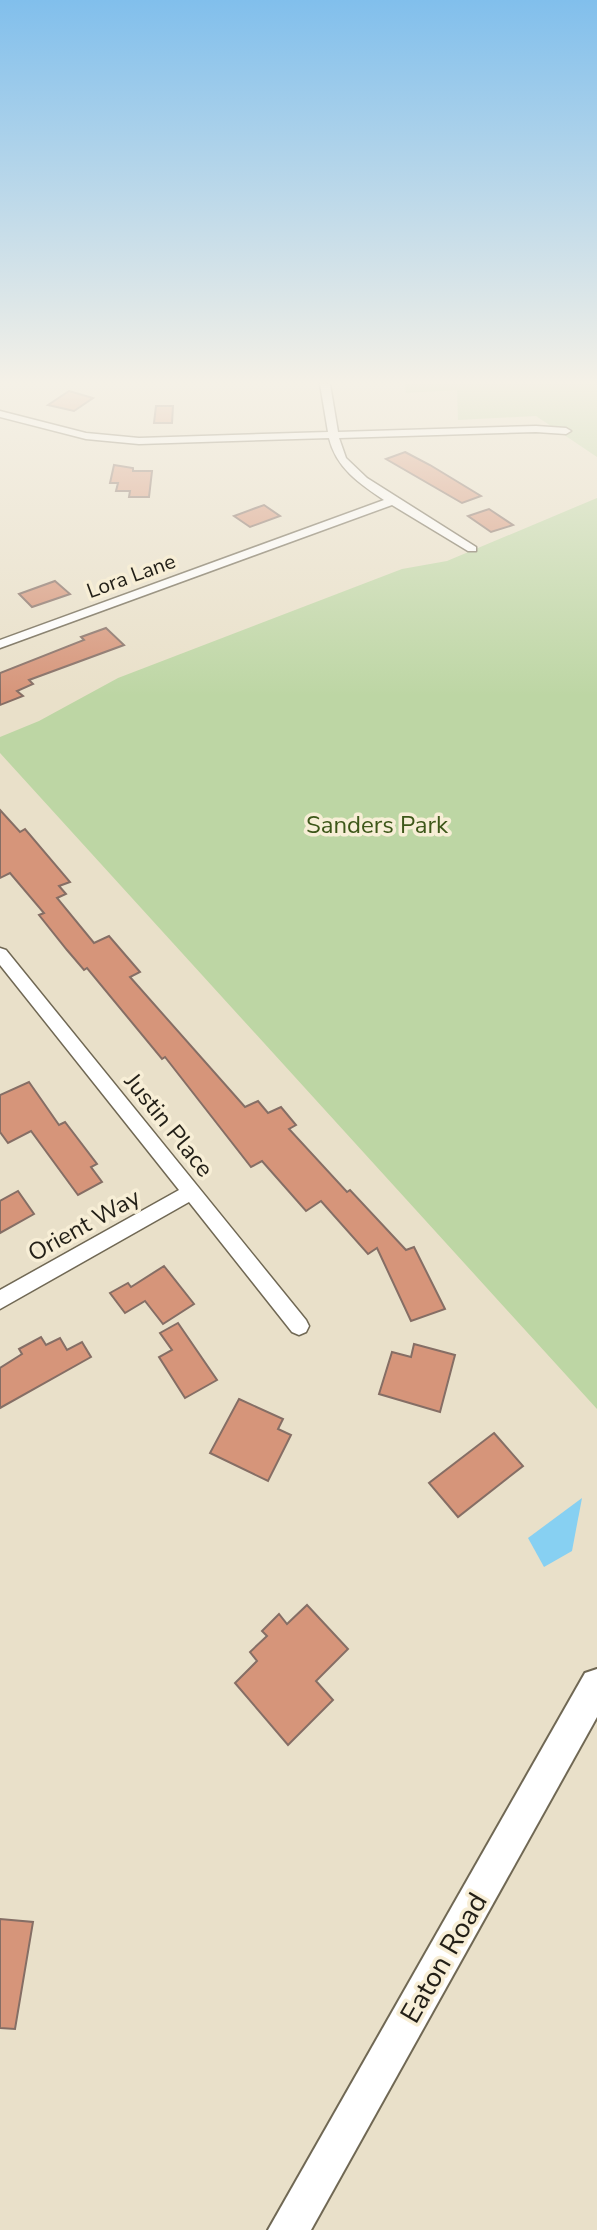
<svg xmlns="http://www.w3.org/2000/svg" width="597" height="2230" font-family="'Nunito Sans',sans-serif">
  <rect width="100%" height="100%" fill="#e9e0c9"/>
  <g fill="#bdd6a4">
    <path d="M 405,384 L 597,384 L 597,457 L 536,416 L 458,420 L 457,390 L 406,393 Z"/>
    <path d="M 597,498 L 597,1409 L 0,753 L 0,737 L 39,721 L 118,678 L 402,569 L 447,561 Z"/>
  </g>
  <path fill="#87d0f2" d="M 582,1498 L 572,1551 L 544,1567 L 528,1538 Z"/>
  <g fill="#d6957a" stroke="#856e65" stroke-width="2">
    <path d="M 69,391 L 93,398 L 74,411 L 48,405 Z"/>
    <path d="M 156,406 L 173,406 L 172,423 L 154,423 Z"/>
    <path d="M 405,452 L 430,465 L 481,496 L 462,503 L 386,459 Z"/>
    <path d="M 114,465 L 133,468 L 133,471 L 152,471 L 149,497 L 129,497 L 130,491 L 116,491 L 118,483 L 110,483 Z"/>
    <path d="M 264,505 L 280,516 L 250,527 L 234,516 Z"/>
    <path d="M 489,509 L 513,525 L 491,532 L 468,516 Z"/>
    <path d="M 55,581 L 70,594 L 32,607 L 19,594 Z"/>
    <path d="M 106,628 L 124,645 L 29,680 L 33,684 L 17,691 L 23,696 L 0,705 L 0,673 L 84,640 L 81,637 Z"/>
    <path d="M 0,810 L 20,832 L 25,829 L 70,882 L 59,886 L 66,894 L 57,898 L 94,943 L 109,936 L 140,972 L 130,977 L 245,1107 L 258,1101 L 268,1113 L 281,1107 L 296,1125 L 289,1129 L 347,1192 L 350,1190 L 406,1250 L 414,1247 L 445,1309 L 411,1321 L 377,1248 L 368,1254 L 321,1201 L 306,1211 L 262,1161 L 251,1167 L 165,1057 L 162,1059 L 87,968 L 84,970 L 67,950 L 39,915 L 44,913 L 10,873 L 0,878 Z"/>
    <path d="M 29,1082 L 59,1125 L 65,1122 L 97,1164 L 91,1167 L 102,1182 L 78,1195 L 31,1131 L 8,1143 L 0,1132 L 0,1095 Z"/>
    <path d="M 18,1191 L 34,1214 L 0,1233 L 0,1201 Z"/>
    <path d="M 164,1266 L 194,1304 L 163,1324 L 145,1301 L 125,1313 L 110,1293 L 128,1283 L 131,1287 Z"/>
    <path d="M 178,1323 L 217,1380 L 185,1398 L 159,1357 L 172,1350 L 160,1333 Z"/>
    <path d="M 41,1337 L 46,1345 L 60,1338 L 67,1350 L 82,1342 L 91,1357 L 0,1408 L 0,1368 L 22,1354 L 19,1349 Z"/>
    <path d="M 414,1344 L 455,1355 L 440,1412 L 379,1394 L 392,1352 L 411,1357 Z"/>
    <path d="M 239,1399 L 283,1419 L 278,1429 L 291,1435 L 268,1481 L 210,1453 Z"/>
    <path d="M 494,1433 L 523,1466 L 458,1517 L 429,1483 Z"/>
    <path d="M 307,1605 L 348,1649 L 316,1681 L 333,1700 L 288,1745 L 235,1683 L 257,1661 L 250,1652 L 267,1636 L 262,1631 L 279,1614 L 287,1624 Z"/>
    <path d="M 0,1919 L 33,1922 L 15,2029 L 0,2028 Z"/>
  </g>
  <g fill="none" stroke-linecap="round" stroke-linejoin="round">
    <defs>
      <g id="street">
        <path d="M 320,384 L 330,384 L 338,432 L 536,426 L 566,428 L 571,431 L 566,434 L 536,432 L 339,438 L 346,458 L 367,478 L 476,547 L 476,551 L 468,551 L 392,505 L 0,648 L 0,640 L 384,500 C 360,484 336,468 329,438 L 139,444 L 86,439 L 0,417 L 0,411 L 86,433 L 139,438 L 328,432 Z"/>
        <path d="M 0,948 L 6,950 L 306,1320 L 309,1326 L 306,1332 L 299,1335 L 292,1332 L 189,1202 L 0,1309 L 0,1290 L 179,1190 L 0,965 Z"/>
      </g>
      <path id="secondary" d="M 597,1669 L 597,1717 L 311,2230 L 268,2230 L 585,1673 Z"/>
    </defs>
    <use href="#street" stroke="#706854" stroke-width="3"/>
    <use href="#secondary" stroke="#706854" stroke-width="4"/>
    <use href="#street" fill="#fff" fill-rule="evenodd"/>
    <use href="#secondary" fill="#fff" fill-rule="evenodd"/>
  </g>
  <linearGradient id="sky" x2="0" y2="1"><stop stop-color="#81bfec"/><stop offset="0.55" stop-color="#f5f1e7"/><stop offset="1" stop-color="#f5f1e7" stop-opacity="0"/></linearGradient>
  <rect width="597" height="696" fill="url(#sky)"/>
  <g text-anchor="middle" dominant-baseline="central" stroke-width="7" stroke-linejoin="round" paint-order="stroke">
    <g font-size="21" fill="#221f17" stroke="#f7eed6">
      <text transform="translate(131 576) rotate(-20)">Lora Lane</text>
    </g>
    <g font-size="24" fill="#3d5719" stroke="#f7eed6">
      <text x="377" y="825">Sanders Park</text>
    </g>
    <g font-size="24" fill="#221f17" stroke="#f7eed6">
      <text transform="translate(169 1125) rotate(51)">Justin Place</text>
      <text transform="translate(84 1225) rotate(-29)">Orient Way</text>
    </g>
    <g font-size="28" fill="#221f17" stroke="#f7eed6">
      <text transform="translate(444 1958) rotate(-60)">Eaton Road</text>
    </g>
  </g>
</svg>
